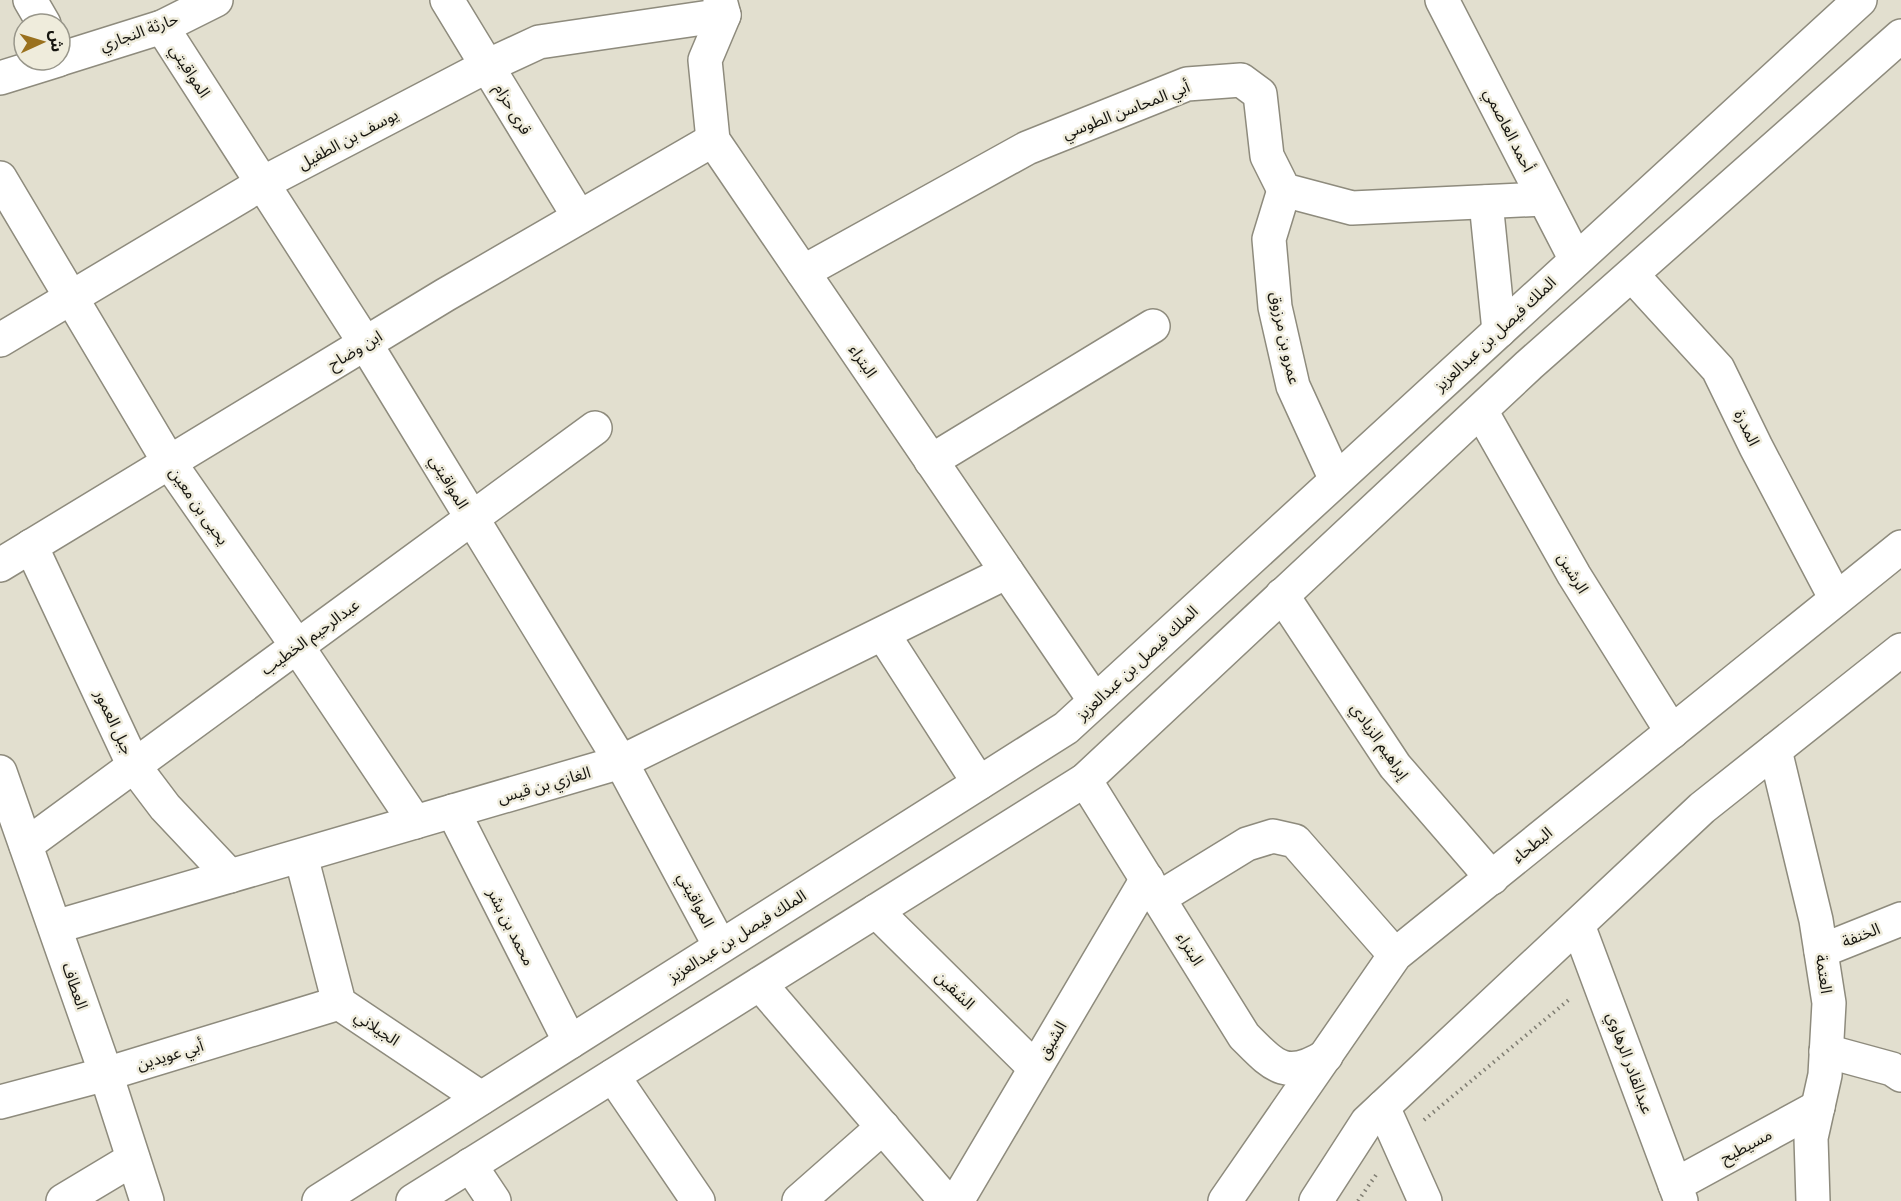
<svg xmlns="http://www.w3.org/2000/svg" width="1901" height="1201" font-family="'Fira Sans Condensed','Noto Sans Arabic',sans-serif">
  <rect width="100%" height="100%" fill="#e2dfcf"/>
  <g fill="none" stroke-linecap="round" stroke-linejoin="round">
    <defs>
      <g id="minor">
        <path d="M 30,0 L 44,24"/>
        <path d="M 447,0 L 579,217"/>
        <path d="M 720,0 L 724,15 L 705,60 L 713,140 L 1095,701"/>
        <path d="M 1442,0 L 1576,260"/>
        <path d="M 162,27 L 365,343 L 621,762 L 720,946"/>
        <path d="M 60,59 L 162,27 L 216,0"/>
        <path d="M 0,78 L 58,60"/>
        <path d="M 0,178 L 169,462 L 297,646 L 415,822"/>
        <path d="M 1284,190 L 1269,239 L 1275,307 L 1293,386 L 1336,480"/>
        <path d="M 1486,202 L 1499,331"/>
        <path d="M 803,272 L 1027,148 L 1187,84 L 1241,80 L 1260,94 L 1267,156 L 1284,190 L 1352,208 L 1544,199"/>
        <path d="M 1632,275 L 1718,369 L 1756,447 L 1836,599"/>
        <path d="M 0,340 L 263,183 L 487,66 L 539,42 L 724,15"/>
        <path d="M 1481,411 L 1574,575 L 1672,732"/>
        <path d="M 931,461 L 1153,326"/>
        <path d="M 31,546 L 134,766 L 165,807 L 230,876"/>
        <path d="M 0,565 L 445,295 L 713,140"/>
        <path d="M 1282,595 L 1395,766 L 1492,878"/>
        <path d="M 883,634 L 979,783"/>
        <path d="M 1775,750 L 1816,920 L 1829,1003 L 1825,1075 L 1811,1138 L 1813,1201"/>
        <path d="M 0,772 L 106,1074 L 147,1201"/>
        <path d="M 1085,780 L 1244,1036 C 1274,1066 1285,1081 1326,1056"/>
        <path d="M 453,811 L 570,1042"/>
        <path d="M 26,845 L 595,428"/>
        <path d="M 301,856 L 339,1003 L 481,1098"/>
        <path d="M 1159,898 L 1247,844 L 1273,836 L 1295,841 L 1395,955"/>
        <path d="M 876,911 L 1035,1068"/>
        <path d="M 1578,925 L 1681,1201"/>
        <path d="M 55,927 L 621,762 L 1007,572"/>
        <path d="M 1821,951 L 1901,919"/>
        <path d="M 760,984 L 946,1201"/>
        <path d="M 1826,1051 L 1892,1069 L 1901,1075"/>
        <path d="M 613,1076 L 698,1201"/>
        <path d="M 0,1102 L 106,1074 L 339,1003"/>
        <path d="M 1383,1107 L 1425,1201"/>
        <path d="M 470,1165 L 494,1201"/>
        <path d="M 1675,1185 L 1818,1107"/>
        <path d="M 63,1201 L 133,1159"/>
        <path d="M 319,1201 L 1066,728 L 1860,0"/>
        <path d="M 413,1201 L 1085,780 L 1529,365 L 1901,36"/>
        <path d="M 799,1201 L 883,1127"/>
        <path d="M 957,1201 L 1147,879"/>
      </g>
      <g id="major">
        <path d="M 1225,1201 L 1395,955 L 1901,547"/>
        <path d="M 1316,1201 L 1367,1122 L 1702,808 L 1901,650"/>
      </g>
    </defs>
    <use href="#minor" stroke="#8e8b7d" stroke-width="36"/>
    <use href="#major" stroke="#8e8b7d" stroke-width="36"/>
    <g stroke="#807e73" stroke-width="4" stroke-dasharray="1.5 4.5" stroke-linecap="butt">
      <path d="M 1424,1120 L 1571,998"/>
      <path d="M 1358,1201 L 1378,1172"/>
    </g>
    <use href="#minor" stroke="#fff" stroke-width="33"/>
    <use href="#major" stroke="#fff" stroke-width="33"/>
  </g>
  <g text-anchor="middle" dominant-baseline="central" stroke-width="5" stroke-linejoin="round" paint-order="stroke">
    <g font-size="16" fill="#161510" stroke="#efecdc">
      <text transform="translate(139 32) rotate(-20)">حارثة النجاري</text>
      <text transform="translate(190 71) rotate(57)">المواقيتي</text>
      <text transform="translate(513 109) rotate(59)">قرى حزام</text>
      <text transform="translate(1126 110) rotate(-21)">أبي المحاسن الطوسي</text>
      <text transform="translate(1509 130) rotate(63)">أحمد العاصمي</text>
      <text transform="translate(348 139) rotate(-28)">يوسف بن الطفيل</text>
      <text transform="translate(1495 334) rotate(-43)">الملك فيصل بن عبدالعزيز</text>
      <text transform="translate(1285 338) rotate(78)">عمرو بن مرزوق</text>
      <text transform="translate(355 350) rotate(-31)">ابن وضاح</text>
      <text transform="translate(863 361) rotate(56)">البتراء</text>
      <text transform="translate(1747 428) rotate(64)">المدرة</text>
      <text transform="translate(449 482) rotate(59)">المواقيتي</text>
      <text transform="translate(199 506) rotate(55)">يحيى بن معين</text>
      <text transform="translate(1573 573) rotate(59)">الرشين</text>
      <text transform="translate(310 637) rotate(-36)">عبدالرحيم الخطيب</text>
      <text transform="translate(1137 663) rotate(-43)">الملك فيصل بن عبدالعزيز</text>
      <text transform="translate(114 722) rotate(65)">جبل العمور</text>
      <text transform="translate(1380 741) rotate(55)">إبراهيم الزيادي</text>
      <text transform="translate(544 785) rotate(-16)">الغازي بن قيس</text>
      <text transform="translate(1532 845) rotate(-39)">البطحاء</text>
      <text transform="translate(696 900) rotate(62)">المواقيتي</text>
      <text transform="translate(511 927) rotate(63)">محمد بن بشر</text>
      <text transform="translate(1861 935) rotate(-22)">الخنفة</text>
      <text transform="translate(737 936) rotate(-32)">الملك فيصل بن عبدالعزيز</text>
      <text transform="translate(1190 949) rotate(58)">البتراء</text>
      <text transform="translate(1824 974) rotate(82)">العتمة</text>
      <text transform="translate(75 986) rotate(71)">العطاف</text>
      <text transform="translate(955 990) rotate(44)">الشقين</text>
      <text transform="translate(377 1028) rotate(34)">الجيلاني</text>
      <text transform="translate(1052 1040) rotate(-59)">الشيق</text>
      <text transform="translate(170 1055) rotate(-17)">أبي عويدين</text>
      <text transform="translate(1630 1063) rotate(70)">عبدالقادر الرهاوي</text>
      <text transform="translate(1746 1146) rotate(-28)">مسيطيح</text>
    </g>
  </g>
  <g transform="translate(42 42) rotate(86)"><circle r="28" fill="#efecdc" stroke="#98968a" stroke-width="1.5"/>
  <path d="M0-4.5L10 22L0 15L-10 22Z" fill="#9a711e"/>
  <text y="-9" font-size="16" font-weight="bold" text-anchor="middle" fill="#161510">ش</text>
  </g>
</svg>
